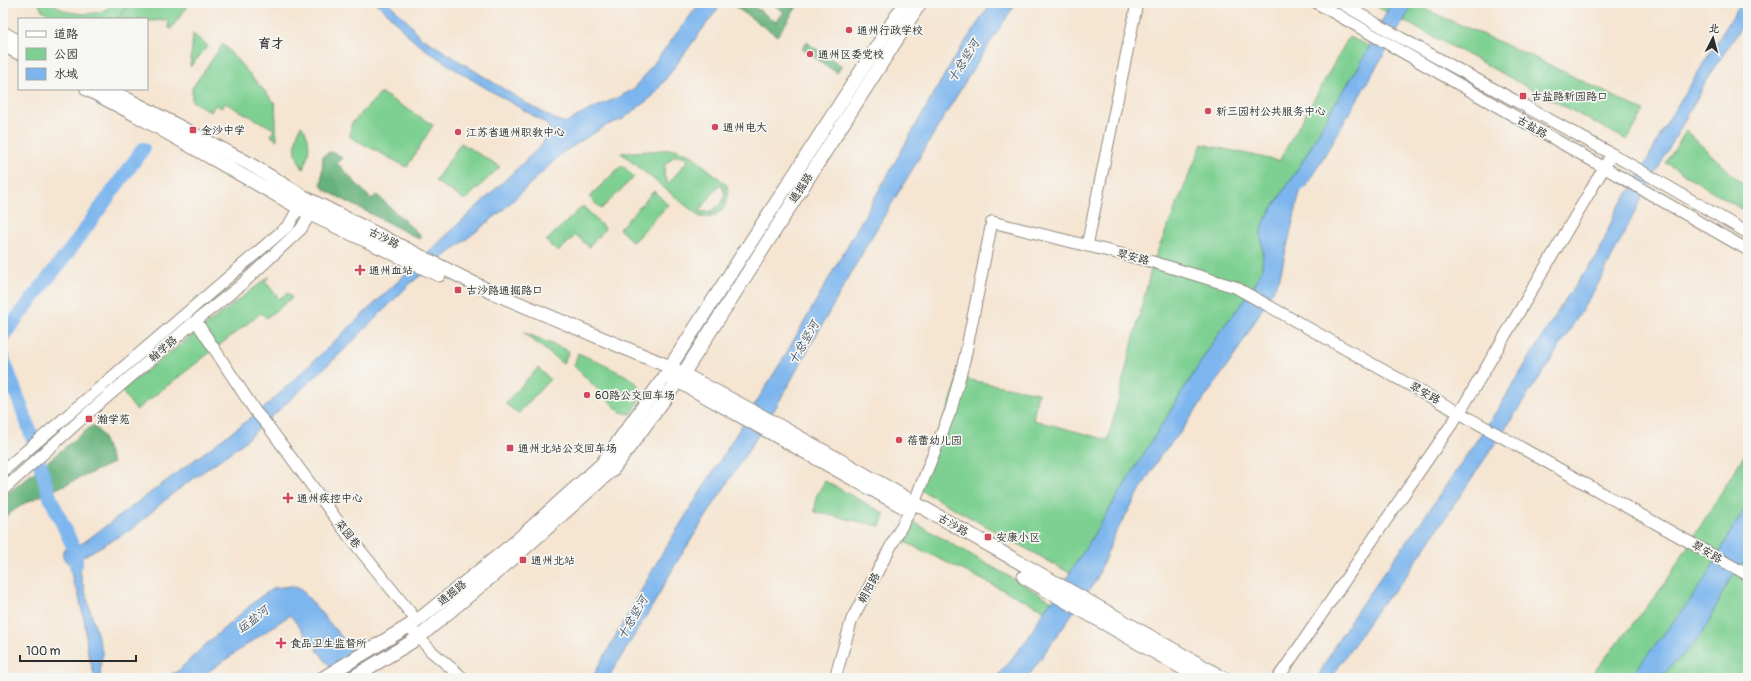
<svg xmlns="http://www.w3.org/2000/svg" width="1751" height="681" font-family="Pangolin,'LXGW WenKai TC',sans-serif">
  <rect width="100%" height="100%" fill="#f6f6f2"/>
  <filter id="ink" filterUnits="userSpaceOnUse"><feTurbulence type="fractalNoise" baseFrequency=".025" numOctaves="2"/><feDisplacementMap in="SourceGraphic" scale="8" xChannelSelector="R" yChannelSelector="G"/><feConvolveMatrix kernelMatrix="1 2 1 2 8 2 1 2 1" color-interpolation-filters="sRGB"/></filter>
  <filter id="wash" filterUnits="userSpaceOnUse"><feTurbulence type="fractalNoise" baseFrequency=".012" numOctaves="4" result="noise"/><feDisplacementMap in="SourceGraphic" scale="16" xChannelSelector="R" yChannelSelector="G"/><feGaussianBlur stdDeviation="0.9" result="paint"/><feColorMatrix in="noise" values="0 0 0 0 0 0 0 0 0 0 0 0 0 0 0 0 0 1.4 0 .05"/><feComposite in="paint" operator="in"/></filter>
  <g filter="url(#wash)">
    <rect width="100%" height="100%" fill="#f5e5d1"/>
    <g fill="#7ed092" stroke="#547e5e" fill-rule="evenodd">
      <path d="M 38,3 C 42,3 47,2 51,3 C 56,4 60,9 65,11 C 79,15 104,16 113,3 L 129,3 L 117,19 L 57,19 L 42,10 Z"/>
      <path d="M 130,3 L 190,3 L 171,29 L 169,28 L 168,20 L 148,21 L 147,24 L 147,19 L 119,19 Z"/>
      <path d="M 1370,3 L 1411,3 L 1529,55 L 1644,111 L 1627,140 Z"/>
      <path d="M 193,34 L 208,46 L 190,67 Z"/>
      <path d="M 1349,37 L 1370,46 L 1360,65 L 1333,106 L 1304,159 L 1265,220 L 1261,233 L 1263,252 L 1262,269 L 1253,289 L 1220,331 L 1070,573 L 919,489 L 959,378 L 1038,393 L 1033,420 L 1108,440 L 1153,262 L 1202,144 L 1279,161 Z"/>
      <path d="M 223,44 L 275,103 L 277,140 L 271,136 L 274,129 L 225,103 L 222,108 L 215,105 L 211,112 L 192,101 L 192,88 Z"/>
      <path d="M 381,93 L 433,125 L 407,167 L 350,137 L 351,124 Z"/>
      <path d="M 301,125 C 312,139 310,153 303,169 C 293,153 294,142 301,125 Z"/>
      <path d="M 1686,131 L 1748,189 L 1748,213 L 1666,163 Z"/>
      <path d="M 461,143 L 500,167 L 465,200 L 435,181 Z"/>
      <path d="M 677,149 L 678,151 L 689,153 L 727,185 C 731,204 720,219 700,217 L 621,153 ZM 674,156 L 683,156 L 689,159 L 668,184 L 664,175 L 665,165 ZM 720,184 C 732,198 715,216 699,211 Z"/>
      <path d="M 622,165 L 634,177 L 601,209 L 589,197 Z"/>
      <path d="M 654,191 L 668,205 L 633,242 L 619,229 Z"/>
      <path d="M 583,206 L 605,229 L 589,247 L 576,235 L 558,252 L 546,241 Z"/>
      <path d="M 270,276 L 265,281 L 279,299 L 288,293 L 292,298 L 266,318 L 261,313 L 136,410 L 121,390 Z"/>
      <path d="M 523,332 L 569,351 L 563,364 Z"/>
      <path d="M 578,353 C 589,358 601,363 612,369 C 637,380 649,386 632,414 L 620,412 L 574,366 Z"/>
      <path d="M 538,368 L 550,379 L 518,414 L 505,403 Z"/>
      <path d="M 1748,449 L 1748,678 L 1589,678 L 1664,585 Z"/>
      <path d="M 825,481 L 885,514 L 880,526 L 815,512 L 816,497 Z"/>
      <path d="M 912,521 L 1052,601 L 1044,610 L 901,540 Z"/>
    </g>
    <g fill="#66b27c" stroke="#486e54">
      <path d="M 730,3 L 749,3 L 776,22 L 784,12 L 771,3 L 805,3 L 802,6 L 799,4 L 777,36 Z"/>
      <path d="M 806,42 L 842,66 L 837,73 L 802,49 Z"/>
      <path d="M 329,152 L 336,153 L 342,158 L 337,163 L 371,199 L 377,195 L 422,237 L 419,239 L 325,190 L 321,184 L 323,156 Z"/>
      <path d="M 93,425 L 102,435 L 113,463 L 25,503 L 3,518 L 3,497 Z"/>
    </g>
    <g fill="#7db6ee" stroke="#54708c">
      <path d="M 376,3 L 389,3 L 409,23 L 419,36 L 531,106 L 556,120 L 567,123 C 588,108 613,102 635,88 L 700,3 L 722,3 L 653,96 L 623,119 L 605,126 L 562,153 L 502,211 L 411,283 L 342,352 L 243,443 L 172,494 L 131,530 L 78,559 L 82,581 L 103,655 L 101,660 L 100,678 L 95,678 L 87,648 L 85,624 L 78,592 L 73,582 L 70,565 C 64,560 62,557 63,550 L 83,543 L 264,408 L 542,145 L 547,134 L 548,126 L 539,119 C 497,94 452,70 413,40 C 400,29 391,14 376,3 Z"/>
      <path d="M 991,3 L 1016,3 L 968,77 L 868,243 L 776,407 L 675,565 L 653,605 L 608,678 L 592,678 L 660,557 L 783,359 L 953,60 Z"/>
      <path d="M 1391,3 L 1414,3 L 1307,185 L 1300,192 L 1279,280 L 1235,355 L 1180,433 L 1160,456 L 1115,534 L 1096,580 L 1027,678 L 996,678 L 1028,638 L 1044,610 L 1052,601 L 1070,573 L 1220,331 L 1253,289 L 1262,269 L 1263,252 L 1261,233 L 1265,220 L 1304,159 L 1333,106 L 1360,65 Z"/>
      <path d="M 1741,3 L 1748,3 L 1748,18 L 1712,71 L 1645,192 L 1601,279 L 1550,362 L 1402,582 L 1380,606 L 1331,678 L 1317,678 L 1335,645 L 1362,603 L 1423,519 L 1500,406 L 1564,301 L 1599,253 L 1616,210 L 1634,185 L 1669,119 Z"/>
      <path d="M 1748,504 L 1748,559 C 1726,575 1716,612 1701,635 C 1689,652 1673,663 1660,678 L 1629,678 L 1689,602 L 1711,570 L 1732,529 Z"/>
      <path d="M 292,586 L 301,589 L 376,678 L 339,678 L 290,615 L 199,678 L 165,678 L 178,671 L 204,646 L 260,597 L 274,588 Z"/>
    </g>
    <g fill="none" stroke-linecap="round" stroke-linejoin="round">
      <g stroke="#7db6ee" stroke-width="14">
        <path d="M 3,336 L 70,250 L 143,149"/>
        <path d="M 3,358 L 28,425 L 50,497 L 76,553 L 76,564"/>
      </g>
    </g>
  </g>
  <g filter="url(#ink)">
    <g fill="none" stroke-linecap="round" stroke-linejoin="round">
      <defs>
        <g id="minor">
          <path d="M 1317,3 L 1748,250"/>
          <path d="M 1341,3 L 1401,38 L 1612,154 L 1748,233"/>
          <path d="M 992,222 L 1153,262 L 1235,287 L 1748,575"/>
          <path d="M 1087,246 L 1137,3"/>
          <path d="M 196,321 L 255,411 L 268,426 L 348,535 L 417,621"/>
          <path d="M 3,471 L 289,225 L 302,201"/>
          <path d="M 3,490 L 86,415 L 193,323 L 240,286 L 301,229 L 314,207"/>
          <path d="M 409,626 L 431,651 L 463,678"/>
          <path d="M 835,678 L 852,619 L 914,503 L 951,410 L 965,357 L 992,222 L 999,224"/>
          <path d="M 1278,678 L 1460,412 L 1612,154"/>
        </g>
        <g id="major">
          <path d="M 3,33 L 19,42"/>
          <path d="M 3,45 L 19,53"/>
          <path d="M 87,89 L 138,116 L 310,214 L 439,275"/>
          <path d="M 108,89 L 248,163 L 304,197 L 489,291 L 670,367 L 760,415 L 1223,678"/>
          <path d="M 670,367 L 905,3"/>
          <path d="M 683,374 L 920,3"/>
          <path d="M 669,376 L 909,510"/>
          <path d="M 1024,577 L 1200,678"/>
          <path d="M 323,678 L 417,621 L 514,543 L 602,464 L 666,375"/>
          <path d="M 352,678 L 418,638 L 517,555 L 613,469 L 678,381"/>
        </g>
      </defs>
      <use href="#minor" stroke="#90887e" stroke-width="13"/>
      <use href="#major" stroke="#90887e" stroke-width="15"/>
      <use href="#minor" stroke="#fff" stroke-width="11"/>
      <use href="#major" stroke="#fff" stroke-width="13"/>
    </g>
  </g>
  <g fill="#d1495b" stroke="#f6f6f2" stroke-width="1.5">
    <circle cx="849" cy="30" r="4"/>
    <circle cx="810" cy="54" r="4"/>
    <rect x="1519" y="92" width="8" height="8" rx="2"/>
    <circle cx="1208" cy="111" r="4"/>
    <circle cx="715" cy="127" r="4"/>
    <rect x="189" y="126" width="8" height="8" rx="2"/>
    <circle cx="458" cy="132" r="4"/>
    <path d="M358 264h4v4h4v4h-4v4h-4v-4h-4v-4h4z"/>
    <rect x="454" y="286" width="8" height="8" rx="2"/>
    <circle cx="587" cy="395" r="4"/>
    <rect x="85" y="415" width="8" height="8" rx="2"/>
    <circle cx="899" cy="440" r="4"/>
    <rect x="506" y="444" width="8" height="8" rx="2"/>
    <path d="M286 492h4v4h4v4h-4v4h-4v-4h-4v-4h4z"/>
    <rect x="984" y="533" width="8" height="8" rx="2"/>
    <rect x="519" y="556" width="8" height="8" rx="2"/>
    <path d="M279 637h4v4h4v4h-4v4h-4v-4h-4v-4h4z"/>
  </g>
  <g text-anchor="middle" dominant-baseline="central" stroke-width="3.5" stroke-linejoin="round" paint-order="stroke">
    <g font-size="11" fill="#2b2b2b" stroke="#f6f6f2" text-anchor="start">
      <text x="857" y="30">通州行政学校</text>
      <text x="818" y="54">通州区委党校</text>
      <text x="1531" y="96">古盐路新园路口</text>
      <text x="1216" y="111">新三园村公共服务中心</text>
      <text x="723" y="127">通州电大</text>
      <text x="201" y="130">金沙中学</text>
      <text x="466" y="132">江苏省通州职教中心</text>
      <text x="369" y="270">通州血站</text>
      <text x="466" y="290">古沙路通掘路口</text>
      <text x="595" y="395">60路公交回车场</text>
      <text x="97" y="419">瀚学苑</text>
      <text x="907" y="440">蓓蕾幼儿园</text>
      <text x="518" y="448">通州北站公交回车场</text>
      <text x="297" y="498">通州疾控中心</text>
      <text x="996" y="537">安康小区</text>
      <text x="531" y="560">通州北站</text>
      <text x="290" y="643">食品卫生监督所</text>
    </g>
    <g font-size="11" fill="#2b2b2b" stroke="#f6f6f2">
      <text transform="translate(1532 127) rotate(30)">古盐路</text>
      <text transform="translate(801 188) rotate(-57)">通掘路</text>
      <text transform="translate(384 238) rotate(27)">古沙路</text>
      <text transform="translate(1133 257) rotate(14)">翠安路</text>
      <text transform="translate(163 349) rotate(-41)">翰学路</text>
      <text transform="translate(1425 393) rotate(29)">翠安路</text>
      <text transform="translate(953 525) rotate(30)">古沙路</text>
      <text transform="translate(348 534) rotate(52)">菜园巷</text>
      <text transform="translate(1707 552) rotate(30)">翠安路</text>
      <text transform="translate(869 588) rotate(-62)">朝阳路</text>
      <text transform="translate(452 593) rotate(-39)">通掘路</text>
    </g>
    <g font-size="12" font-style="italic" fill="#456" stroke="#f6f6f2">
      <text transform="translate(964 61) rotate(-58)">十总竖河</text>
      <text transform="translate(804 343) rotate(-60)">十总竖河</text>
      <text transform="translate(633 618) rotate(-60)">十总竖河</text>
      <text transform="translate(253 620) rotate(-38)">运盐河</text>
    </g>
    <g font-size="13" font-weight="bold" fill="#2b2b2b" stroke="#f6f6f2">
      <text x="271" y="44">育才</text>
    </g>
  </g>
  <rect width="1751" height="681" fill="none" stroke="#f6f6f2" stroke-width="16"/>
  <rect x="18" y="18" width="130" height="72" fill="#f6f6f2" stroke="#a5a5a2"/>
  <rect x="26" y="31" width="20" height="6" fill="#ffffff" stroke="#a5a5a2"/>
  <text x="54" y="38" font-size="12" fill="#2b2b2b">道路</text>
  <rect x="26" y="48" width="20" height="12" fill="#7ed092" stroke="#a5a5a2"/>
  <text x="54" y="58" font-size="12" fill="#2b2b2b">公园</text>
  <rect x="26" y="68" width="20" height="12" fill="#7db6ee" stroke="#a5a5a2"/>
  <text x="54" y="78" font-size="12" fill="#2b2b2b">水域</text>
  <g transform="translate(1713 38) rotate(6)" stroke="#f6f6f2" stroke-width="3" paint-order="stroke">
  <path d="M0-3L7 15L0 10L-7 15Z" fill="#2b2b2b"/>
  <text y="-6" font-size="11" font-weight="bold" text-anchor="middle" fill="#2b2b2b">北</text>
  </g>
  <path d="M20 655v6h116v-6" fill="none" stroke="#2b2b2b" stroke-width="2"/>
  <text x="26" y="655" font-size="12" fill="#2b2b2b" stroke="#f6f6f2" stroke-width="3" paint-order="stroke">100 m</text>
</svg>
